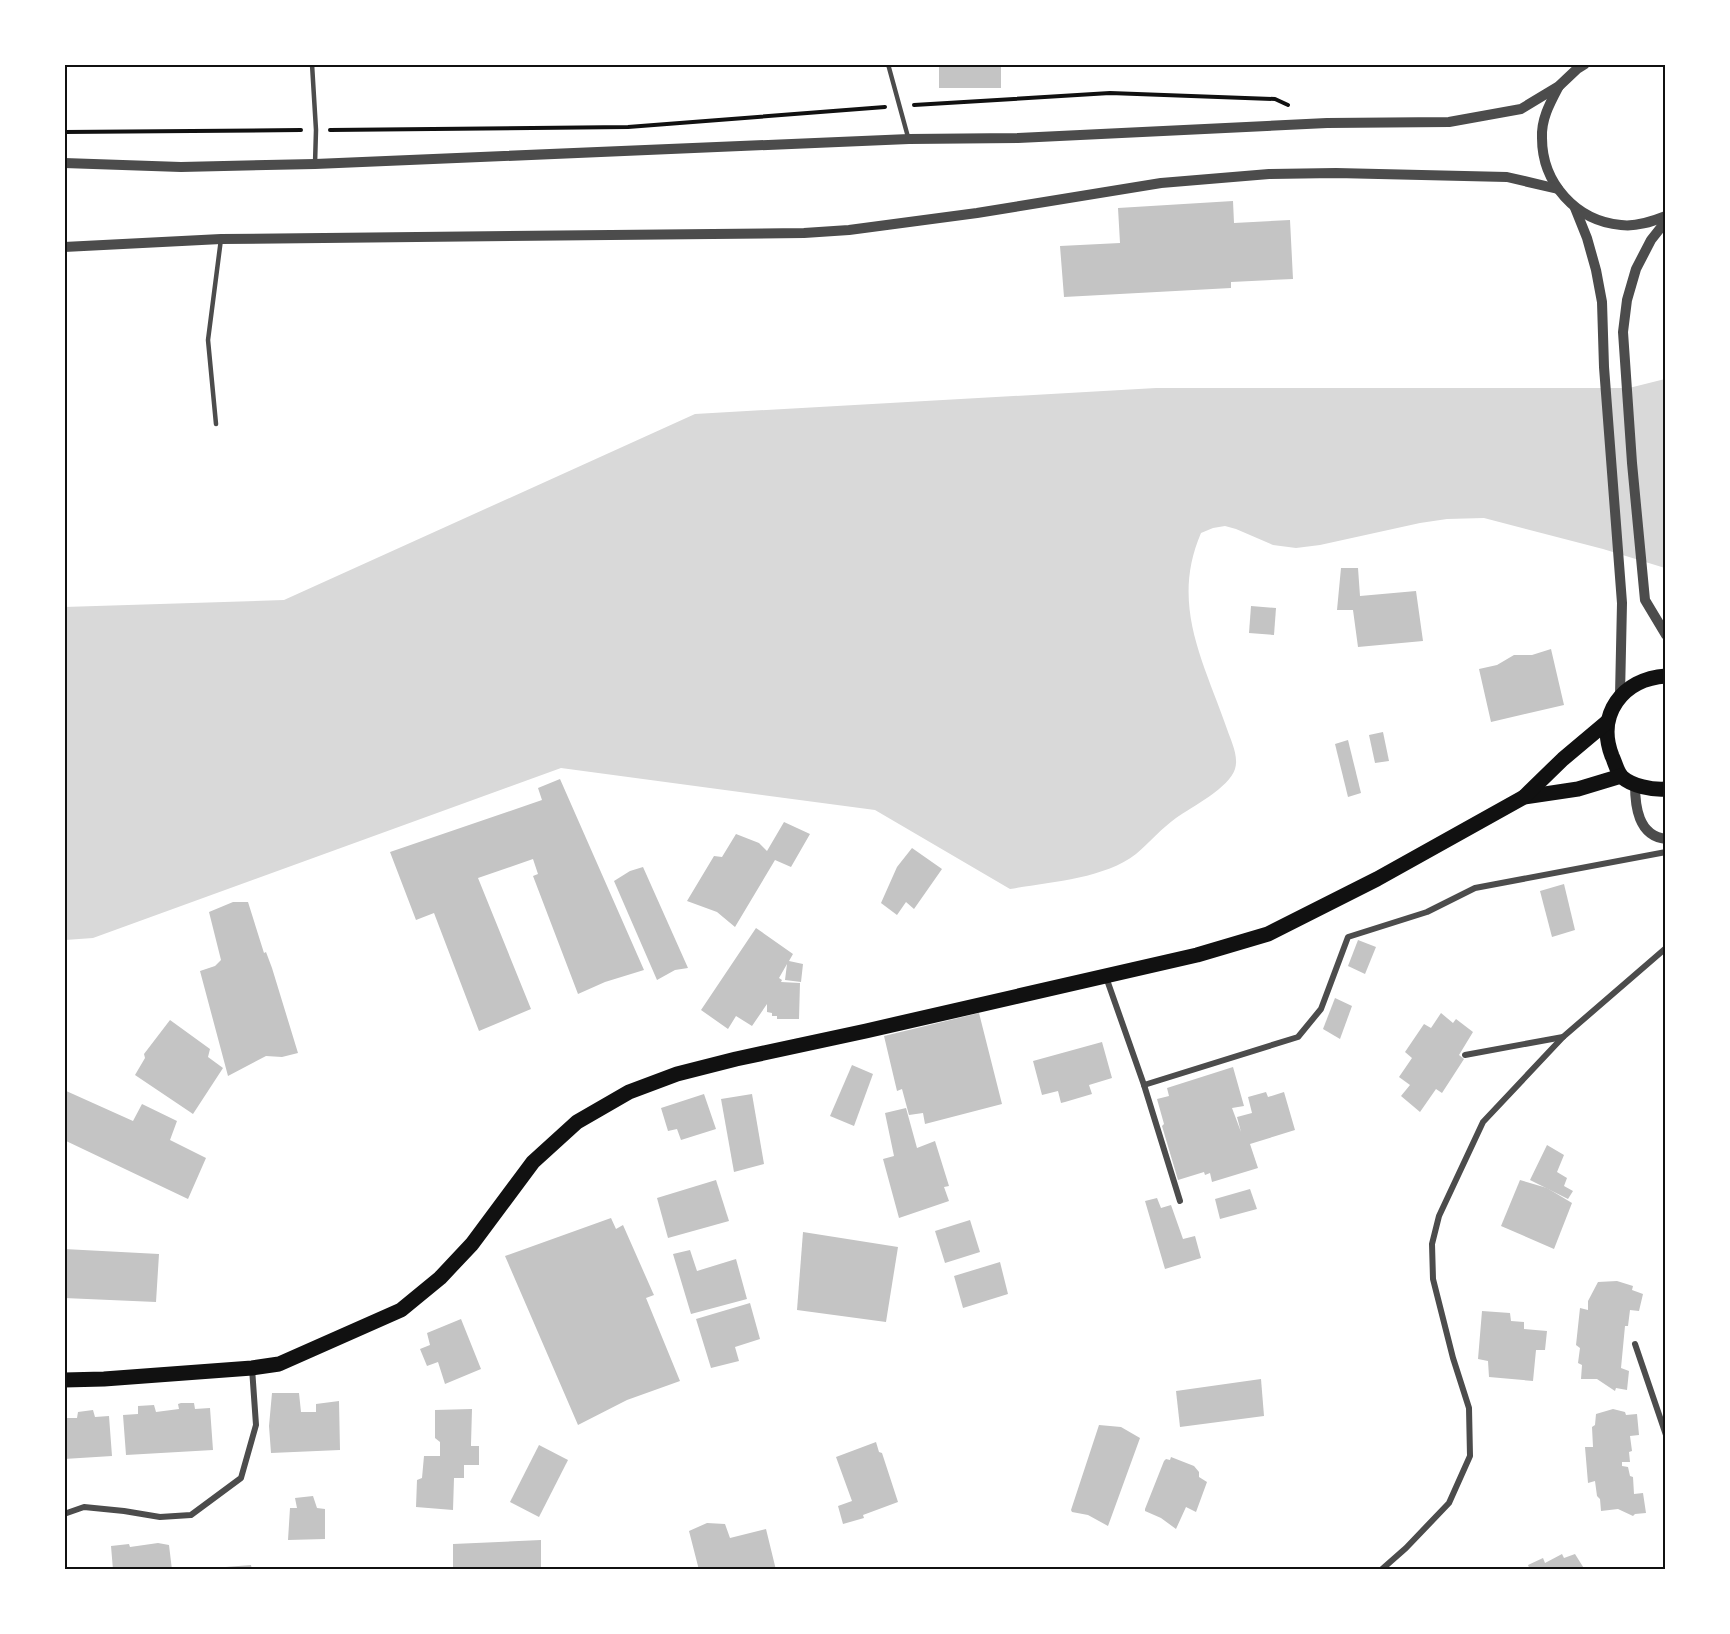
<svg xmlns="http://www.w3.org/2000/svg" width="1730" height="1634" font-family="Georgia,serif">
  <rect width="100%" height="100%" fill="#fff"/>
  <path fill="#d9d9d9" d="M 1665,379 L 1665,568 L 1603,549 L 1484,518 L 1447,519 L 1420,523 L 1320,545 L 1296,548 L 1273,545 L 1236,529 L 1225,526 L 1213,528 L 1201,533 C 1170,605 1204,662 1227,729 C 1231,741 1239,756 1235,769 C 1229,788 1193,806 1176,818 C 1162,828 1150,842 1136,854 C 1104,879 1049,882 1010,889 L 875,810 L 561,768 L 93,938 L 65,940 L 64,607 L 284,600 L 695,414 L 1156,388 L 1629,388 Z"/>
  <g fill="#c4c4c4">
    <rect x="939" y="64" width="62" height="24"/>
    <path d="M 1233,201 L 1234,223 L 1290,220 L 1293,279 L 1231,282 L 1231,288 L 1064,297 L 1060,246 L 1120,243 L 1118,208 Z"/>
    <path d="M 1341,568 L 1358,568 L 1360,596 L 1416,591 L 1423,641 L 1358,647 L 1353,610 L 1337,610 Z"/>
    <path d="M 1251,606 L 1276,608 L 1274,635 L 1249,633 Z"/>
    <path d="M 1551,649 L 1564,705 L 1491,722 L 1479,669 L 1497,665 L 1514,655 L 1532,655 Z"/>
    <path d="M 1383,732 L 1389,761 L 1375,763 L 1369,735 Z"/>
    <path d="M 1348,740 L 1361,793 L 1348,797 L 1335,744 Z"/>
    <path d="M 560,779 L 644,970 L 605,982 L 578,994 L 533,876 L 538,874 L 533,859 L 478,878 L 531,1009 L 479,1031 L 434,913 L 416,920 L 390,852 L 542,800 L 538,788 Z"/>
    <path d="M 784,822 L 810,834 L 791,867 L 775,860 L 735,927 L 717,912 L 687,901 L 714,856 L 722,857 L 736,834 L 759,843 L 767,851 Z"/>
    <path d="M 912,848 L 942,869 L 914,909 L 906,902 L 897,915 L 881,903 L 897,867 Z"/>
    <path d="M 643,867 L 688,968 L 675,970 L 657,980 L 614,881 L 630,871 Z"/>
    <path d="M 1564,884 L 1575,930 L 1552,937 L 1540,891 Z"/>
    <path d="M 233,902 L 248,902 L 264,953 L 266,952 L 272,968 L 298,1053 L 282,1057 L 266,1056 L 228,1076 L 200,971 L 215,966 L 221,960 L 209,912 Z"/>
    <path d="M 756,928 L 793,954 L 789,961 L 803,964 L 801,982 L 785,980 L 787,964 L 779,978 L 782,980 L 781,982 L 800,983 L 799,1019 L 777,1019 L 777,1016 L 772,1016 L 772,1013 L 767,1012 L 767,1004 L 752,1026 L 736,1016 L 728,1029 L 701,1010 Z"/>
    <path d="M 1358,940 L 1376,947 L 1365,974 L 1348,966 Z"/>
    <path d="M 1335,998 L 1352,1006 L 1340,1039 L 1323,1029 Z"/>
    <path d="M 979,1013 L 1002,1104 L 925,1124 L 923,1113 L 909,1115 L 902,1089 L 897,1091 L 884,1036 Z"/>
    <path d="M 1441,1013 L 1453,1023 L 1456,1019 L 1473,1032 L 1459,1055 L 1464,1059 L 1442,1093 L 1436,1089 L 1420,1112 L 1401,1096 L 1410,1085 L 1399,1077 L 1412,1058 L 1405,1052 L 1424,1024 L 1431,1028 Z"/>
    <path d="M 170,1020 L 210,1049 L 208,1057 L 223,1068 L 193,1114 L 135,1075 L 145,1058 L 144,1054 Z"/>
    <path d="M 1102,1042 L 1112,1078 L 1089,1085 L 1092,1094 L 1065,1102 L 1061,1103 L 1058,1091 L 1042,1095 L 1033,1061 Z"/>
    <path d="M 852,1065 L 873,1074 L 854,1126 L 830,1116 Z"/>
    <path d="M 1233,1067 L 1244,1106 L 1232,1108 L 1241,1132 L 1237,1117 L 1252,1113 L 1248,1097 L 1266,1092 L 1268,1097 L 1284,1092 L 1295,1130 L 1250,1144 L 1258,1168 L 1212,1182 L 1210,1173 L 1205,1175 L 1204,1172 L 1178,1180 L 1162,1126 L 1164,1124 L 1157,1099 L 1169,1096 L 1167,1088 Z"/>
    <path d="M 64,1090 L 133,1121 L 142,1104 L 177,1121 L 170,1140 L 206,1158 L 188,1199 L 64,1140 Z"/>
    <path d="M 704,1094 L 716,1129 L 681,1140 L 677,1129 L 668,1131 L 661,1108 Z"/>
    <path d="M 752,1094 L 764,1164 L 734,1172 L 721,1099 Z"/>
    <path d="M 906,1108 L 917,1148 L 935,1141 L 949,1186 L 944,1187 L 949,1201 L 899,1218 L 883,1159 L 894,1156 L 885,1113 Z"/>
    <path d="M 1547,1145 L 1564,1155 L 1557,1172 L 1567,1178 L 1564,1186 L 1573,1191 L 1568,1199 L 1530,1180 Z"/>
    <path d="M 716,1180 L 729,1221 L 668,1238 L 657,1198 Z"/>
    <path d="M 1520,1180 L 1547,1188 L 1572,1203 L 1554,1249 L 1501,1226 Z"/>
    <path d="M 1250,1189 L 1257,1209 L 1220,1219 L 1215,1199 Z"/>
    <path d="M 1157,1198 L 1161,1208 L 1171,1205 L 1183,1239 L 1195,1236 L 1201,1258 L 1165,1269 L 1145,1201 Z"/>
    <path d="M 611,1218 L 616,1229 L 623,1225 L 653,1293 L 654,1295 L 646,1298 L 680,1381 L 627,1400 L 578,1425 L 505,1256 Z"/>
    <path d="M 970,1220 L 980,1252 L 945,1263 L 935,1231 Z"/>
    <path d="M 803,1232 L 898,1247 L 886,1322 L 797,1310 Z"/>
    <path d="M 64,1249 L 159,1254 L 156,1302 L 64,1298 Z"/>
    <path d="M 690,1250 L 697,1271 L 736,1259 L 747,1299 L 691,1314 L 673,1254 Z"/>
    <path d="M 1000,1262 L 1008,1294 L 963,1308 L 954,1276 Z"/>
    <path d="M 1617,1281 L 1633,1286 L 1632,1290 L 1643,1294 L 1639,1311 L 1630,1310 L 1628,1326 L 1625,1326 L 1621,1368 L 1629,1371 L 1627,1390 L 1616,1388 L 1615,1391 L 1597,1379 L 1581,1379 L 1582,1365 L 1578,1363 L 1580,1348 L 1576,1345 L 1580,1308 L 1588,1310 L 1588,1301 L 1598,1282 Z"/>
    <path d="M 750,1303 L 760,1339 L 735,1347 L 739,1361 L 711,1368 L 696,1319 Z"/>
    <path d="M 1482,1311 L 1510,1313 L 1511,1321 L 1524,1322 L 1524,1329 L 1547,1331 L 1545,1350 L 1536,1350 L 1533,1381 L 1489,1377 L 1488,1361 L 1478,1359 Z"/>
    <path d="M 461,1319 L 481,1369 L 445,1384 L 438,1362 L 427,1366 L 420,1349 L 430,1345 L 427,1333 Z"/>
    <path d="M 1261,1379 L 1264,1416 L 1180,1427 L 1176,1391 Z"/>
    <path d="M 272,1393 L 299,1393 L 301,1412 L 316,1412 L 316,1404 L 339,1401 L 340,1450 L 271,1453 L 269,1426 Z"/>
    <path d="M 181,1403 L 194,1403 L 195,1409 L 210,1408 L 213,1450 L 126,1455 L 123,1415 L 138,1414 L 138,1406 L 154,1405 L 156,1412 L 179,1409 L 178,1404 Z"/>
    <path d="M 472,1409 L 471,1444 L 471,1446 L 479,1446 L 479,1465 L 464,1465 L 464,1478 L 454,1478 L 453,1510 L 416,1507 L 417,1480 L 422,1478 L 424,1456 L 440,1456 L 440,1442 L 435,1438 L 435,1410 Z"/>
    <path d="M 1613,1409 L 1625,1412 L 1626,1415 L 1637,1414 L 1639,1435 L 1630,1436 L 1632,1451 L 1629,1452 L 1630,1462 L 1622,1462 L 1622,1466 L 1628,1467 L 1630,1476 L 1633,1477 L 1634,1494 L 1643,1493 L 1646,1513 L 1635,1514 L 1633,1516 L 1618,1509 L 1601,1511 L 1600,1499 L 1597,1496 L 1595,1481 L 1588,1483 L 1585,1447 L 1593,1447 L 1592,1427 L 1595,1425 L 1596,1414 Z"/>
    <path d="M 93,1410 L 95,1417 L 109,1416 L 112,1456 L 64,1459 L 64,1418 L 77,1418 L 78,1412 Z"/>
    <path d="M 1099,1425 L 1121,1427 L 1140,1438 L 1108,1526 L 1088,1515 L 1072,1512 L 1071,1510 Z"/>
    <path d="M 876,1442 L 879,1452 L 882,1453 L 898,1502 L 863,1515 L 864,1518 L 843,1524 L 838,1506 L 852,1501 L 836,1457 Z"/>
    <path d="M 539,1445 L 568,1460 L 539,1517 L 510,1502 Z"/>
    <path d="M 1171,1457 L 1194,1466 L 1199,1472 L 1199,1477 L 1207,1482 L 1196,1512 L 1186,1507 L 1176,1529 L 1161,1518 L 1145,1511 L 1145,1509 L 1164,1461 L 1166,1459 L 1170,1460 Z"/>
    <path d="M 313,1496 L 317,1508 L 325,1509 L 325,1539 L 288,1540 L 290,1508 L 297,1508 L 295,1498 Z"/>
    <path d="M 707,1523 L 725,1524 L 730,1538 L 766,1529 L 776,1570 L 699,1570 L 689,1531 Z"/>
    <path d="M 541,1540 L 541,1570 L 453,1570 L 453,1544 Z"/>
    <path d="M 158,1543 L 169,1545 L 172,1570 L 113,1570 L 111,1546 L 129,1544 L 130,1547 Z"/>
    <path d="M 1562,1554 L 1564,1558 L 1575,1554 L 1585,1570 L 1530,1570 L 1528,1565 L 1543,1558 L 1545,1563 Z"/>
    <path d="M 251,1565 L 252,1570 L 213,1570 L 213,1568 Z"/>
  </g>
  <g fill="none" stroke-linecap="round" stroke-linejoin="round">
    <g stroke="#111" stroke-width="4">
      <path d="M 914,105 L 1110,93 L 1275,99 L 1288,105"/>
      <path d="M 330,130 L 628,127 L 885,107"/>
      <path d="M 64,132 L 301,130"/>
    </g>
    <g stroke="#4c4c4c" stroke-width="4.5">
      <path d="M 312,64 L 316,130 L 315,164"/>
      <path d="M 888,64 L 908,137"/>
      <path d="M 216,424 L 208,340 L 221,239"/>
    </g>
    <g stroke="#4c4c4c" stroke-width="6">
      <path d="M 1106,977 L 1144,1085 L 1180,1201"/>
      <path d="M 1465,1055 L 1563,1037"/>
      <path d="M 1144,1085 L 1298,1037 L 1321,1009 L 1348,937 L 1427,912 L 1475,888 L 1666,852"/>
      <path d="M 1635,1344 L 1666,1435"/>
      <path d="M 64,1514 L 84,1507 L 124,1511 L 160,1517 L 191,1515 L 241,1478 L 256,1425 L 252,1368"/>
      <path d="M 1381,1570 L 1406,1548 L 1449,1503 L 1470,1456 L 1469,1408 L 1453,1358 L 1433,1279 L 1432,1244 L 1439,1216 L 1483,1122 L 1563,1037 L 1666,948"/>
    </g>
    <g stroke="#4c4c4c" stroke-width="10">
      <path d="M 1559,86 C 1550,103 1541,119 1542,138 C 1542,183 1576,221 1621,225 C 1636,227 1651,222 1666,216"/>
      <path d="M 64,163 L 181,167 L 315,164 L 909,139 L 1018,138 L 1327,123 L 1449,122 L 1521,109 L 1559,86 L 1577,69 L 1585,64"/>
      <path d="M 1575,208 L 1587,238 L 1596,270 L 1602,302 L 1604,367 L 1622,603 L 1620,695"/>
      <path d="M 1666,221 L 1651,240 L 1636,269 L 1627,300 L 1623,332 L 1632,463 L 1645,600 L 1666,635"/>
      <path d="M 64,247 L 221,239 L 804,233 L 849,230 L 977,213 L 1161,183 L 1269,174 L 1336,173 L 1507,177 L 1558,189"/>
      <path d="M 1635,784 C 1635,806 1638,836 1666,839"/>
    </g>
    <g stroke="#111" stroke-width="15">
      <path d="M 1666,676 C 1622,679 1596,715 1612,756 C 1615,762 1617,772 1622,777 C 1632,786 1652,790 1666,789"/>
      <path d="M 1524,797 L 1578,789 L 1621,776"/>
      <path d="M 64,1380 L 104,1379 L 252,1368 L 279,1364 L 401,1310 L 440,1278 L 472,1244 L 533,1162 L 577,1122 L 629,1092 L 677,1074 L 736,1059 L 866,1031 L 1197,955 L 1268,934 L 1377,879 L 1524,797 L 1563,759 L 1607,722"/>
    </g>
  </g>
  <rect width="1730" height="1634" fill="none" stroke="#ffffff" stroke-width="132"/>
  <rect x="66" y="66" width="1598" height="1502" fill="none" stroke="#111" stroke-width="2"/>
</svg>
